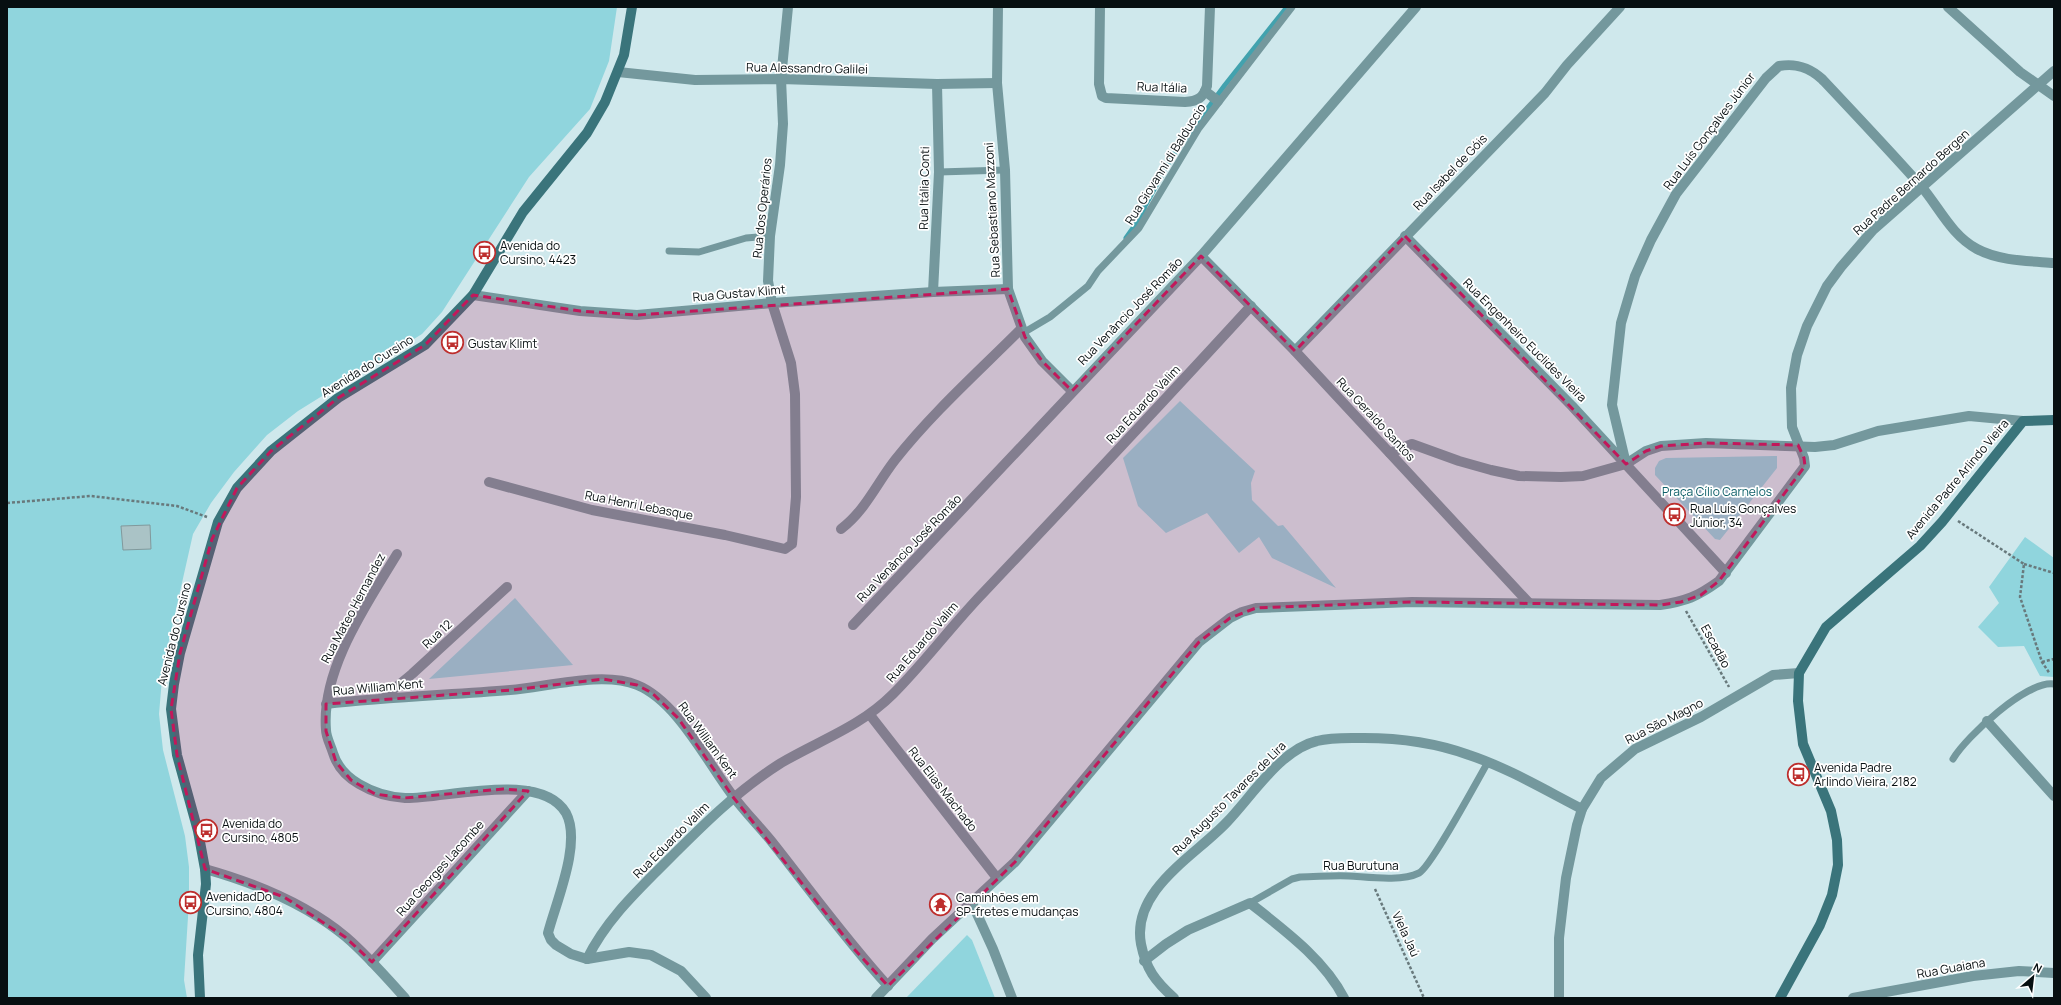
<svg xmlns="http://www.w3.org/2000/svg" width="2061" height="1005" font-family="Manrope,sans-serif">
  <rect width="100%" height="100%" fill="#cfe8ec"/>
  <g fill="#90d5dd">
    <path d="M 7,7 L 617,7 L 609,61 L 590,109 L 529,177 L 442,312 L 422,334 L 298,411 L 267,435 L 234,472 L 211,503 L 193,534 L 163,667 L 159,714 L 163,750 L 185,836 L 189,867 L 189,901 L 184,980 L 187,998 L 7,998 Z"/>
    <path d="M 1180,401 L 1255,471 L 1251,483 L 1252,500 L 1278,526 L 1283,525 L 1336,588 L 1272,558 L 1259,537 L 1239,553 L 1207,513 L 1166,533 L 1138,506 L 1123,458 Z"/>
    <path d="M 1774,456 L 1777,456 L 1777,468 L 1720,540 L 1715,539 L 1655,475 L 1655,468 L 1659,461 L 1666,458 Z"/>
    <path d="M 2025,537 L 2054,558 L 2054,677 L 2040,676 L 2024,646 L 1998,647 L 1978,627 L 1999,603 L 1989,587 Z"/>
    <path d="M 515,598 L 573,665 L 429,679 Z"/>
    <path d="M 967,935 L 972,940 L 995,998 L 906,998 Z"/>
  </g>
  <g fill="none" stroke-linecap="round" stroke-linejoin="round">
    <path stroke="#42a2ae" stroke-width="5" d="M 1126,238 L 1143,214 L 1145,206 L 1171,158 L 1225,85 L 1287,7"/>
  </g>
  <path fill="#aac3c6" stroke="#81999c" d="M 150,525 L 151,549 L 123,550 L 121,526 Z"/>
  <g fill="none" stroke-linecap="round" stroke-linejoin="round">
    <g stroke="#68797c" stroke-width="2.5" stroke-dasharray="3 2" stroke-linecap="butt">
      <path d="M 7,503 L 91,496 L 177,506 L 207,517"/>
      <path d="M 1958,521 L 2024,564 L 2020,597 L 2042,662 L 2050,674"/>
      <path d="M 2024,564 L 2054,573"/>
      <path d="M 1686,611 L 1729,687"/>
      <path d="M 2042,662 L 2054,659"/>
      <path d="M 1375,889 L 1424,998"/>
    </g>
    <g stroke="#74989d" stroke-width="7">
      <path d="M 939,172 L 1005,170"/>
      <path d="M 669,251 L 699,252 L 746,238 L 770,236"/>
      <path d="M 1023,333 L 1050,317 L 1088,286 L 1098,271 L 1139,228 L 1199,128 L 1292,7"/>
      <path d="M 1953,759 C 1966,737 2027,680 2054,684"/>
      <path d="M 1250,903 L 1292,879 L 1300,877 C 1316,877 1333,875 1349,876 C 1368,877 1401,882 1419,873 C 1431,867 1478,779 1488,762"/>
    </g>
    <g stroke="#74989d" stroke-width="10">
      <path d="M 998,7 L 997,83 L 1005,170 L 1008,289 L 1025,337 L 1042,361 L 1072,391"/>
      <path d="M 1100,7 L 1099,84 L 1102,96 L 1106,98 L 1185,102 C 1198,101 1203,98 1207,86 L 1210,7"/>
      <path d="M 1948,7 L 2020,72 L 2054,96"/>
      <path d="M 618,72 L 695,80 L 781,79 L 937,84 L 997,83"/>
      <path d="M 1205,91 L 1218,101"/>
      <path d="M 1405,236 L 1572,406 L 1726,573"/>
      <path d="M 1201,256 L 1295,351 L 1529,603"/>
      <path d="M 933,292 L 939,172 L 937,84"/>
      <path d="M 473,295 L 580,311 L 637,315 L 772,303 L 933,292 L 1008,289"/>
      <path d="M 1295,351 L 1545,93 L 1567,65 L 1620,7"/>
      <path d="M 1390,453 L 1412,444 L 1459,461 L 1491,470 L 1519,476 L 1561,477 L 1583,476 L 1626,464 L 1646,451 L 1661,446 L 1706,443 L 1815,447 L 1834,445 L 1878,431 L 1969,416 L 2023,421"/>
      <path d="M 1626,464 L 1612,405 L 1621,323 L 1635,276 L 1651,240 L 1676,194 L 1766,78 L 1779,66 C 1796,63 1809,67 1822,79 C 1855,114 1889,150 1921,186 C 1939,207 1951,235 1977,249 C 1999,261 2029,261 2054,263"/>
      <path d="M 489,482 L 592,510 L 725,535 L 785,549 L 792,544 L 796,497 L 795,394 L 791,363 L 772,303 L 768,281 L 770,236 L 780,165 L 783,124 L 781,79 L 788,7"/>
      <path d="M 841,529 C 865,511 877,483 895,460 C 932,413 979,371 1021,329"/>
      <path d="M 397,554 C 367,604 321,669 326,730 C 326,737 331,746 333,753 C 337,766 347,777 359,784 C 374,793 387,797 405,798 C 445,799 541,770 566,813 C 582,843 556,902 548,933 L 551,940 L 556,945 L 571,954 L 587,959 L 629,952 L 651,955 L 681,971 L 706,998"/>
      <path d="M 853,625 L 1201,256 L 1416,7"/>
      <path d="M 383,698 L 412,674 L 507,587"/>
      <path d="M 326,704 C 388,697 449,695 510,690 C 547,687 603,671 637,685 C 677,701 707,762 733,796 C 745,812 759,826 772,842 C 810,890 846,940 888,986"/>
      <path d="M 870,715 L 997,878"/>
      <path d="M 1987,721 L 2054,796"/>
      <path d="M 205,869 C 255,883 305,903 346,937 C 367,955 386,977 405,998"/>
      <path d="M 972,903 L 993,949 L 1012,998"/>
      <path d="M 587,959 C 606,920 637,891 667,861 C 703,825 738,790 781,763 C 820,740 860,727 893,694 C 925,662 952,625 984,592 C 1074,497 1163,402 1251,306"/>
      <path d="M 1144,961 L 1166,944 L 1188,930 L 1250,903 C 1284,930 1324,959 1344,998"/>
      <path d="M 372,962 L 528,791"/>
      <path d="M 876,998 L 932,939 L 1015,862 L 1199,642 L 1230,618 L 1242,612 L 1256,608 L 1412,602 L 1660,605 C 1686,601 1697,597 1719,581 L 1805,466 L 1804,458 L 1792,427 L 1791,388 L 1797,355 L 1807,326 L 1827,286 L 1841,267 L 1873,230 L 2054,71"/>
      <path d="M 1174,998 C 1155,981 1146,969 1141,944 C 1131,890 1195,856 1227,822 C 1252,796 1281,749 1317,741 C 1332,737 1348,738 1364,738 C 1398,738 1436,743 1469,755 C 1508,768 1545,790 1582,809"/>
      <path d="M 1559,998 L 1559,938 L 1566,878 L 1577,825 L 1582,809 L 1601,778 L 1635,749 L 1701,717 L 1773,675 L 1799,673"/>
      <path d="M 1853,998 L 1973,976 L 2019,971 L 2054,973"/>
    </g>
    <g stroke="#3a747b" stroke-width="10">
      <path d="M 200,998 L 198,955 L 206,884 L 205,869 L 198,831 L 177,755 L 171,709 L 174,684 L 180,653 L 218,522 L 237,488 L 271,451 L 338,398 L 425,345 L 473,295 L 523,212 L 587,133 L 605,102 L 624,55 L 632,7"/>
      <path d="M 1780,998 L 1820,925 L 1832,895 L 1838,865 L 1837,840 L 1831,811 L 1803,744 L 1798,701 L 1799,673 L 1826,627 L 1920,546 L 1942,522 L 2023,421 L 2054,420"/>
    </g>
  </g>
  <path fill="#c2185b" fill-opacity="0.2" stroke="#c2185b" stroke-width="3" stroke-dasharray="8 5" stroke-linejoin="round" d="M 1405,236 L 1626,464 L 1646,451 L 1661,446 L 1706,443 L 1798,445 L 1804,458 L 1805,466 L 1719,581 L 1701,595 L 1681,602 L 1660,605 L 1412,602 L 1256,608 L 1230,618 L 1199,642 L 1015,862 L 888,986 L 855,950 L 733,797 L 678,718 L 652,693 L 637,685 L 603,679 L 512,690 L 326,704 L 326,731 L 336,762 L 351,780 L 375,794 L 404,798 L 503,789 L 528,791 L 372,962 L 345,937 L 284,897 L 205,869 L 177,755 L 171,709 L 180,653 L 212,539 L 237,488 L 271,451 L 338,398 L 425,345 L 473,295 L 580,311 L 637,315 L 1008,289 L 1025,337 L 1042,361 L 1072,391 L 1201,256 L 1295,351 Z"/>
  <defs>
    <symbol id="bus-ring" viewBox="-11 -11 22 22"><circle r="9.5" fill="#fff" stroke="#bd2e2d" stroke-width="1.5"/><path d="M-5-6H5V4H4V6H2V4H-2V6H-4V4H-5ZM-3.5-4V0h7V-4ZM-3.5 1.2v1.5H-2V1.2ZM2 1.2v1.5H3.5V1.2Z" fill="#bd2e2d"/></symbol>
    <symbol id="temple-ring" viewBox="-11 -11 22 22"><circle r="9.5" fill="#fff" stroke="#bd2e2d" stroke-width="1.5"/><path d="M0-6L5-2H3V0L6.5 2.5H4V6H1.5V3h-3V6H-4V2.5H-6.5L-3 0V-2H-5Z" fill="#bd2e2d"/></symbol>
  </defs>
  <g fill-rule="evenodd">
    <use href="#bus-ring" x="472" y="240" width="25" height="25"/>
    <use href="#bus-ring" x="440" y="330" width="25" height="25"/>
    <use href="#bus-ring" x="1662" y="502" width="25" height="25"/>
    <use href="#bus-ring" x="1786" y="762" width="25" height="25"/>
    <use href="#bus-ring" x="194" y="818" width="25" height="25"/>
    <use href="#bus-ring" x="178" y="890" width="25" height="25"/>
    <use href="#temple-ring" x="928" y="892" width="25" height="25"/>
  </g>
  <g text-anchor="middle" dominant-baseline="central" stroke-width="3.5" stroke-linejoin="round" paint-order="stroke">
    <g font-size="12" fill="#070f11" stroke="#fff">
      <text transform="translate(807 68) rotate(1)">Rua Alessandro Galilei</text>
      <text transform="translate(1162 87) rotate(2)">Rua Itália</text>
      <text transform="translate(1709 131) rotate(-53)">Rua Luís Gonçalves Júnior</text>
      <text transform="translate(1165 164) rotate(-58)">Rua Giovanni di Balduccio</text>
      <text transform="translate(1450 172) rotate(-46)">Rua Isabel de Góis</text>
      <text transform="translate(1911 182) rotate(-42)">Rua Padre Bernardo Bergen</text>
      <text transform="translate(924 188) rotate(-89)">Rua Itália Conti</text>
      <text transform="translate(762 208) rotate(-84)">Rua dos Operários</text>
      <text transform="translate(992 210) rotate(-93)">Rua Sebastiano Mazzoni</text>
      <text transform="translate(739 293) rotate(-5)">Rua Gustav Klimt</text>
      <text transform="translate(1130 311) rotate(-46)">Rua Venâncio José Romão</text>
      <text transform="translate(1525 340) rotate(45)">Rua Engenheiro Euclides Vieira</text>
      <text transform="translate(367 366) rotate(-32)">Avenida do Cursino</text>
      <text transform="translate(1143 404) rotate(-47)">Rua Eduardo Valim</text>
      <text transform="translate(1376 419) rotate(47)">Rua Geraldo Santos</text>
      <text transform="translate(1957 479) rotate(-50)">Avenida Padre Arlindo Vieira</text>
      <text transform="translate(639 505) rotate(11)">Rua Henri Lebasque</text>
      <text transform="translate(909 548) rotate(-46)">Rua Venâncio José Romão</text>
      <text transform="translate(353 608) rotate(-62)">Rua Mateo Hernandez</text>
      <text transform="translate(174 634) rotate(-76)">Avenida do Cursino</text>
      <text transform="translate(437 634) rotate(-43)">Rua 12</text>
      <text transform="translate(922 642) rotate(-49)">Rua Eduardo Valim</text>
      <text transform="translate(1716 646) rotate(61)">Escadão</text>
      <text transform="translate(378 687) rotate(-5)">Rua William Kent</text>
      <text transform="translate(1664 721) rotate(-27)">Rua São Magno</text>
      <text transform="translate(708 740) rotate(54)">Rua William Kent</text>
      <text transform="translate(943 789) rotate(52)">Rua Elias Machado</text>
      <text transform="translate(1229 798) rotate(-45)">Rua Augusto Tavares de Lira</text>
      <text transform="translate(671 840) rotate(-45)">Rua Eduardo Valim</text>
      <text x="1361" y="865">Rua Burutuna</text>
      <text transform="translate(440 868) rotate(-48)">Rua Georges Lacombe</text>
      <text transform="translate(1406 934) rotate(65)">Viela Jaú</text>
      <text transform="translate(1951 968) rotate(-10)">Rua Guaiana</text>
    </g>
    <g font-size="12" fill="#070f11" stroke="#fff" text-anchor="start">
      <text x="500" y="245">Avenida do<tspan x="500" dy="14">Cursino, 4423</tspan></text>
      <text x="468" y="343">Gustav Klimt</text>
      <text x="1690" y="508">Rua Luís Gonçalves<tspan x="1690" dy="14">Júnior, 34</tspan></text>
      <text x="1814" y="767">Avenida Padre<tspan x="1814" dy="14">Arlindo Vieira, 2182</tspan></text>
      <text x="222" y="823">Avenida do<tspan x="222" dy="14">Cursino, 4805</tspan></text>
      <text x="206" y="896">AvenidadDo<tspan x="206" dy="14">Cursino, 4804</tspan></text>
      <text x="956" y="897">Caminhões em<tspan x="956" dy="14">SP-fretes e mudanças</tspan></text>
    </g>
    <g font-size="12" fill="#0f6069" stroke="#fff">
      <text x="1717" y="491">Praça Cílio Carnelos</text>
    </g>
  </g>
  <rect width="2061" height="1005" fill="none" stroke="#070f11" stroke-width="16"/>
  <g transform="translate(2033 977) rotate(28)" stroke="#ffffff" stroke-width="3" paint-order="stroke">
  <path d="M0-3L7 15L0 10L-7 15Z" fill="#070f11"/>
  <text y="-6" font-size="11" font-weight="bold" text-anchor="middle" fill="#070f11">N</text>
  </g>
</svg>
